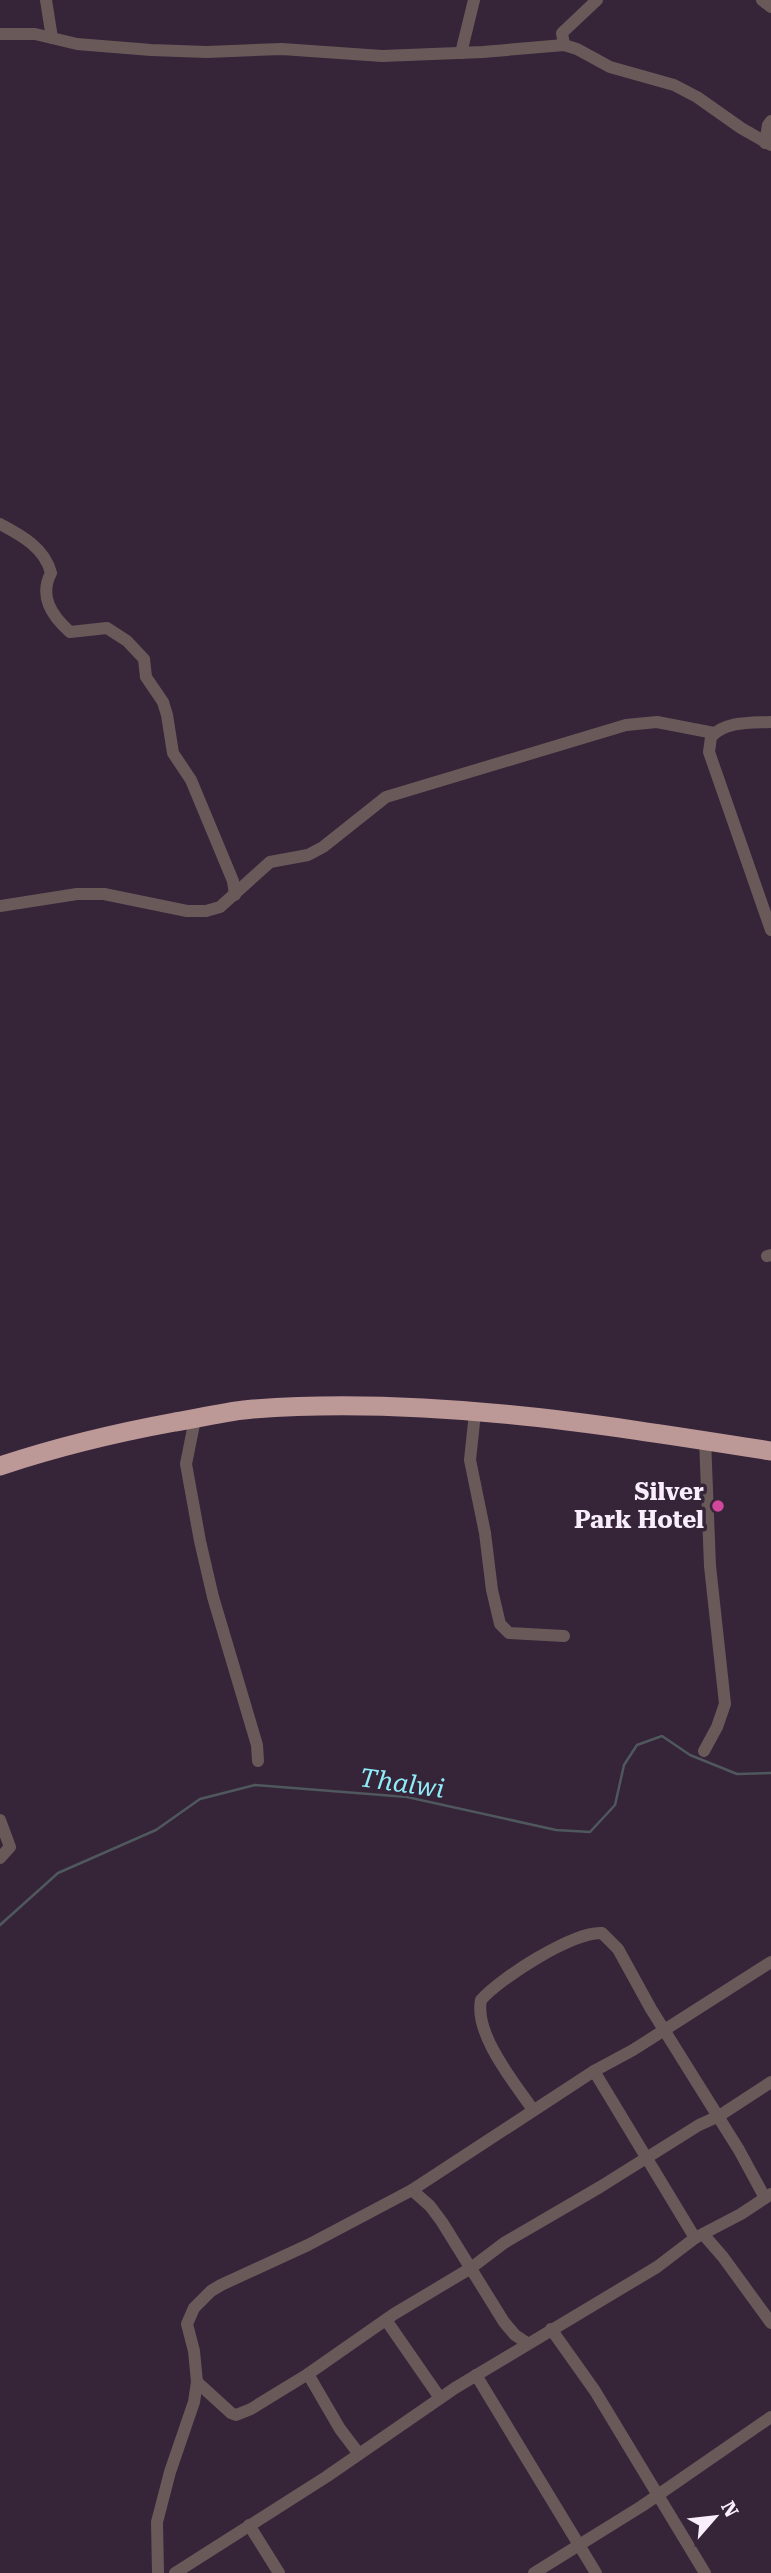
<svg xmlns="http://www.w3.org/2000/svg" width="771" height="2573" font-family="'Roboto Serif',serif">
  <rect width="100%" height="100%" fill="#362439"/>
  <g fill="none" stroke-linecap="round" stroke-linejoin="round">
    <path stroke="#4f585d" stroke-width="2.5" d="M 0,1925 L 58,1873 L 156,1830 L 200,1799 L 255,1785 L 407,1797 L 556,1830 L 590,1832 L 615,1805 L 624,1765 L 637,1745 L 662,1736 L 690,1755 L 737,1774 L 771,1773"/>
    <g stroke="#695a59" stroke-width="12">
      <path d="M 46,0 L 52,38"/>
      <path d="M 762,0 L 771,7"/>
      <path d="M 0,34 L 35,34 L 77,44 L 151,50 L 207,52 L 282,49 L 382,56 L 483,52 L 564,45 L 577,49 L 610,67 L 674,85 L 697,97 L 741,128 L 771,145"/>
      <path d="M 564,45 L 562,33 L 597,0"/>
      <path d="M 461,53 L 474,0"/>
      <path d="M 765,143 L 768,125 L 771,121"/>
      <path d="M 0,524 C 21,535 45,548 51,573 C 39,596 51,615 70,632 L 107,628 L 127,641 L 144,659 L 146,677 L 163,702 L 167,715 L 173,753 L 191,780 L 233,881 L 235,895"/>
      <path d="M 771,722 C 751,723 725,721 711,737 L 709,752 L 771,930"/>
      <path d="M 0,906 L 77,894 L 104,894 L 187,911 L 206,911 L 220,907 L 270,862 L 308,855 L 323,847 L 386,797 L 626,725 L 657,722 L 714,733"/>
      <path d="M 767,1256 L 771,1255"/>
      <path d="M 475,1413 L 470,1460 L 485,1533 L 492,1590 L 500,1624 L 509,1633 L 564,1636"/>
      <path d="M 195,1419 L 186,1464 L 200,1541 L 213,1597 L 257,1745 L 258,1761"/>
      <path d="M 704,1751 L 717,1727 L 725,1704 L 710,1566 L 705,1439"/>
      <path d="M 0,1820 L 10,1847 L 0,1858"/>
      <path d="M 594,2071 L 633,2050 L 771,1962"/>
      <path d="M 533,2110 C 514,2082 474,2034 481,2000 C 500,1978 574,1931 602,1933 L 618,1949 L 651,2009 L 739,2150 L 765,2198"/>
      <path d="M 412,2190 L 430,2206 L 442,2222 L 504,2322 L 515,2335 L 527,2343"/>
      <path d="M 703,2234 L 723,2257 L 771,2323"/>
      <path d="M 386,2320 L 440,2398"/>
      <path d="M 551,2329 L 595,2391 L 705,2573"/>
      <path d="M 308,2374 L 340,2429 L 359,2454"/>
      <path d="M 476,2375 L 596,2573"/>
      <path d="M 197,2382 L 231,2413 L 236,2415 L 251,2409 L 308,2374 L 394,2314 L 471,2268 L 504,2243 L 600,2187 L 699,2125 L 719,2116 L 771,2082"/>
      <path d="M 249,2525 L 279,2573"/>
      <path d="M 158,2573 L 157,2522 L 170,2472 L 194,2402 L 197,2382 L 194,2351 L 187,2324 L 194,2308 L 211,2291 L 221,2285 L 308,2245 L 412,2190 L 594,2071 L 695,2238"/>
      <path d="M 175,2573 L 326,2477 L 455,2388 L 657,2267 L 695,2238 L 741,2214 L 771,2194"/>
      <path d="M 534,2573 L 642,2506 L 771,2417"/>
    </g>
    <path stroke="#bc9897" stroke-width="19" d="M 0,1466 C 57,1447 115,1433 175,1422 C 201,1418 227,1411 253,1409 C 427,1396 600,1424 771,1451"/>
  </g>
  <circle fill="#d1479c" stroke="#362439" stroke-width="2.5" cx="718" cy="1506" r="7"/>
  <g text-anchor="middle" dominant-baseline="central" stroke-width="7" stroke-linejoin="round" paint-order="stroke">
    <g font-size="24" font-weight="bold" fill="#f9eefb" stroke="#362439" text-anchor="end">
      <text x="704" y="1492">Silver<tspan x="704" dy="28">Park Hotel</tspan></text>
    </g>
    <g font-size="26" font-style="italic" fill="#8fedf9" stroke="#362439">
      <text transform="translate(402 1783) rotate(8)">Thalwi</text>
    </g>
  </g>
  <g transform="translate(715 2517) rotate(62)" stroke="#362439" stroke-width="5" paint-order="stroke">
  <path d="M0-5L12 26L0 18L-12 26Z" fill="#f9eefb"/>
  <text y="-10" font-size="19" font-weight="bold" text-anchor="middle" fill="#f9eefb">N</text>
  </g>
</svg>
